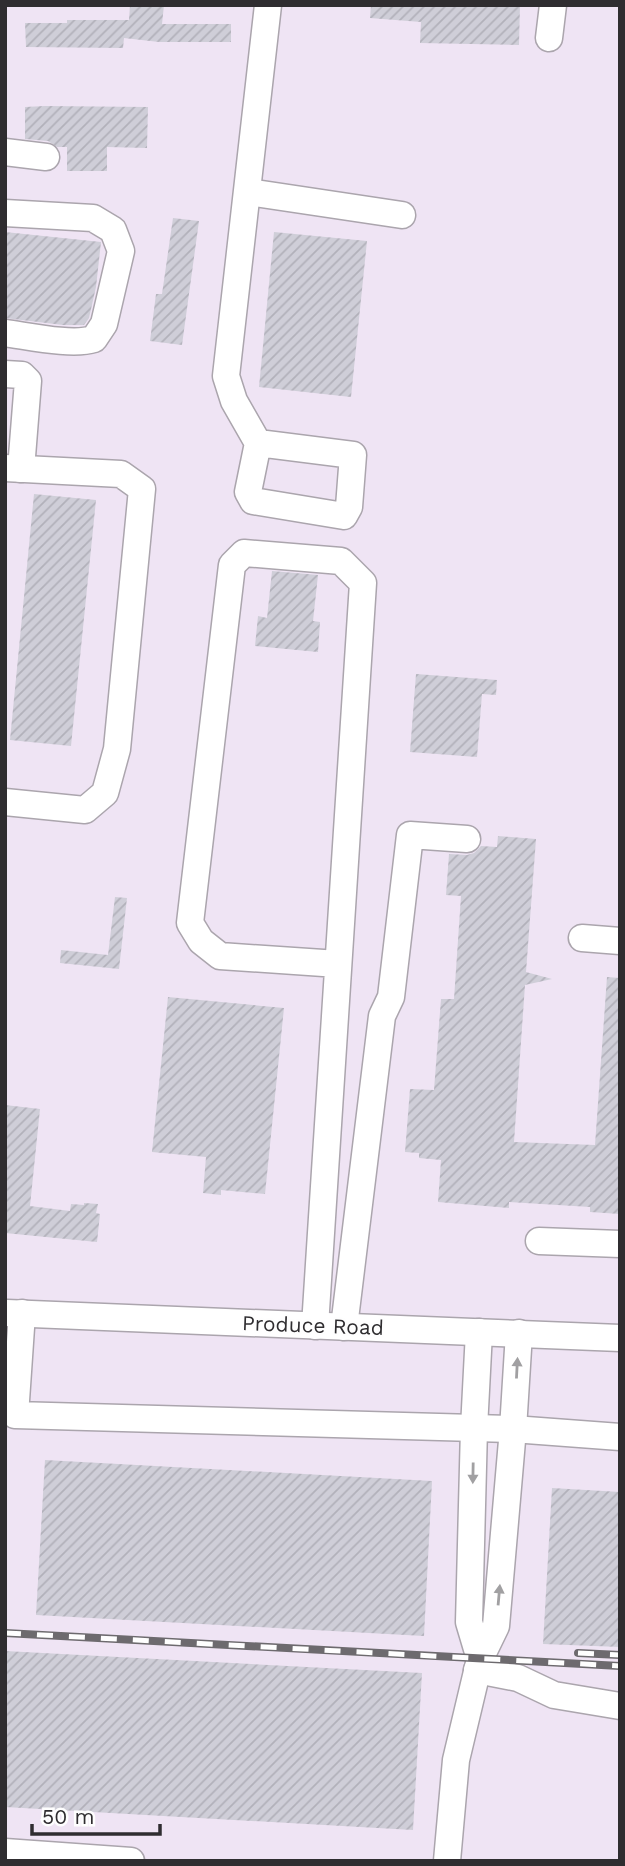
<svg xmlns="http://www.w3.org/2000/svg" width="625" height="1866" font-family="'Work Sans',sans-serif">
  <defs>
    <pattern id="building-hatch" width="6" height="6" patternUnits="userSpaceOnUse" patternTransform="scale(1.75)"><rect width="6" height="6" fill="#cfced8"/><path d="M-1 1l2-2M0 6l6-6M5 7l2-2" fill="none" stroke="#b2b1ba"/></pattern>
  </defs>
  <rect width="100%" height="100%" fill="#f5eff8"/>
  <rect fill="#efe4f4" x="5" y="5" width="615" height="1856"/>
  <g fill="url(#building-hatch)">
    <path d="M 130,5 L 164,5 L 162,24 L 231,24 L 231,42 L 159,42 L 124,38 L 123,48 L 26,47 L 25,23 L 67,23 L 67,20 L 129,20 Z"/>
    <path d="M 371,5 L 520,5 L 519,45 L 420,43 L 421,22 L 370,18 Z"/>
    <path d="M 45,106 L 148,107 L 147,148 L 107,147 L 107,171 L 67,171 L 67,147 L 57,147 L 48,141 L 25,139 L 25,107 Z"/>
    <path d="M 173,218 L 199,221 L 182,345 L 150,341 L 156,294 L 162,294 Z"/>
    <path d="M 5,232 L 101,242 L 96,287 L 89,318 L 84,325 L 63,325 L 5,318 Z"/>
    <path d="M 274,232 L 367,241 L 351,397 L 259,387 Z"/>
    <path d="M 34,494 L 96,500 L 71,746 L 10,740 Z"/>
    <path d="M 272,571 L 318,575 L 313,621 L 320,622 L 318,652 L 255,646 L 258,616 L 267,618 Z"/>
    <path d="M 416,674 L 497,680 L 496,695 L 482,694 L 477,757 L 410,752 Z"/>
    <path d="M 498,836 L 536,839 L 526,972 L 552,979 L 525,985 L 514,1142 L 595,1145 L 607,977 L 620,978 L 620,1214 L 590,1212 L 590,1207 L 509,1202 L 509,1208 L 438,1202 L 441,1160 L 419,1158 L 419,1153 L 405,1152 L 410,1089 L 434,1090 L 441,999 L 454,999 L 461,896 L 446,895 L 449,854 L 467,855 L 474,853 L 481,846 L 497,847 Z"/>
    <path d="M 115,897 L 127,898 L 119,969 L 60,963 L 61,950 L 108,955 Z"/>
    <path d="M 168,997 L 284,1008 L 265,1194 L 221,1190 L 221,1195 L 203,1193 L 206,1157 L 152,1152 Z"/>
    <path d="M 5,1105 L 40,1109 L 30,1206 L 70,1211 L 71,1204 L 84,1205 L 84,1203 L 98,1204 L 96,1213 L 100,1214 L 97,1242 L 5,1233 Z"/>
    <path d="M 45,1460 L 432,1481 L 424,1636 L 36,1615 Z"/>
    <path d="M 552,1488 L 620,1492 L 620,1647 L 543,1644 Z"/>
    <path d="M 5,1651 L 422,1673 L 413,1830 L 5,1807 Z"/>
  </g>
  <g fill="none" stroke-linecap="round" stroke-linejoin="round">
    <defs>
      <g id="minor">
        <path d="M 549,38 L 553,5"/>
        <path d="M 5,152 L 46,157"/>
        <path d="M 248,192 L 402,215"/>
        <path d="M 5,213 L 93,218 L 113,230 L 121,251 L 104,324 L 94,339 C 72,346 28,336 5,333"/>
        <path d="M 5,374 L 22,375 L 28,381 L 21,469"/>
        <path d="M 258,443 L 248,492 L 253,501 L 344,516 L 349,507 L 353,455 L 258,443 L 234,401 L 226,376 L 268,5"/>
        <path d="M 5,468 L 121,474 L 142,489 L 117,749 L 105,793 L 85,810 L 5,802"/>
        <path d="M 582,938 L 620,941"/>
        <path d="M 539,1241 L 620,1244"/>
        <path d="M 7,1313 L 620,1338"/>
        <path d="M 22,1313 L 15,1415 L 513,1429 L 620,1437"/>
        <path d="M 315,1326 L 363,583 L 341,561 L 244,553 L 232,565 L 190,923 L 201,941 L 220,956 L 338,964"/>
        <path d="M 344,1327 L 382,1016 L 391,997 L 410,835 L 467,839"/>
        <path d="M 479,1332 L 474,1428 L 469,1622 L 480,1659"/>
        <path d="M 477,1670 L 518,1678 L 554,1695 L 620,1706"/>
        <path d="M 5,1852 L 131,1861"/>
        <path d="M 447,1861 L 456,1760 L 480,1659 L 496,1626 L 513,1429 L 519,1333"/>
      </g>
    </defs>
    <use href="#minor" stroke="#aba5ad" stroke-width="29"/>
    <use href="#minor" stroke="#fff" stroke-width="26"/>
    <defs>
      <g id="rail">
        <path d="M 5,1633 L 620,1666"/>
        <path d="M 578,1653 L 620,1655"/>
      </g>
    </defs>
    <use href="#rail" stroke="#6d6a6e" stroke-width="8"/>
    <use href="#rail" stroke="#fefefe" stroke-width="5" stroke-dasharray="16" stroke-linecap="butt"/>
  </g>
  <defs><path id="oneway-solid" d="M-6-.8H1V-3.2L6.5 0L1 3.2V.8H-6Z" transform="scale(1.75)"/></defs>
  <g fill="#a1a0a2">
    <use href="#oneway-solid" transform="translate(517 1368) rotate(-87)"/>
    <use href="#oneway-solid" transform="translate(473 1473) rotate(91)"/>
    <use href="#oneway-solid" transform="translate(499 1595) rotate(-85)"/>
  </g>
  <g text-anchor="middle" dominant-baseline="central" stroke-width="5" stroke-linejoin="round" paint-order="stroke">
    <g font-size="21" fill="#2f2d30" stroke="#fefefe">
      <text transform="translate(313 1325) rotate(2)">Produce Road</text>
    </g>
  </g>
  <rect width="625" height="1866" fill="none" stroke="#2f2d30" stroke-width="14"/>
  <path d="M32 1824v10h128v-10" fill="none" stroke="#2f2d30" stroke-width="3.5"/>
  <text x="42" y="1824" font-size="21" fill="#2f2d30" stroke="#fefefe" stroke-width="5" paint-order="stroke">50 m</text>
</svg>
